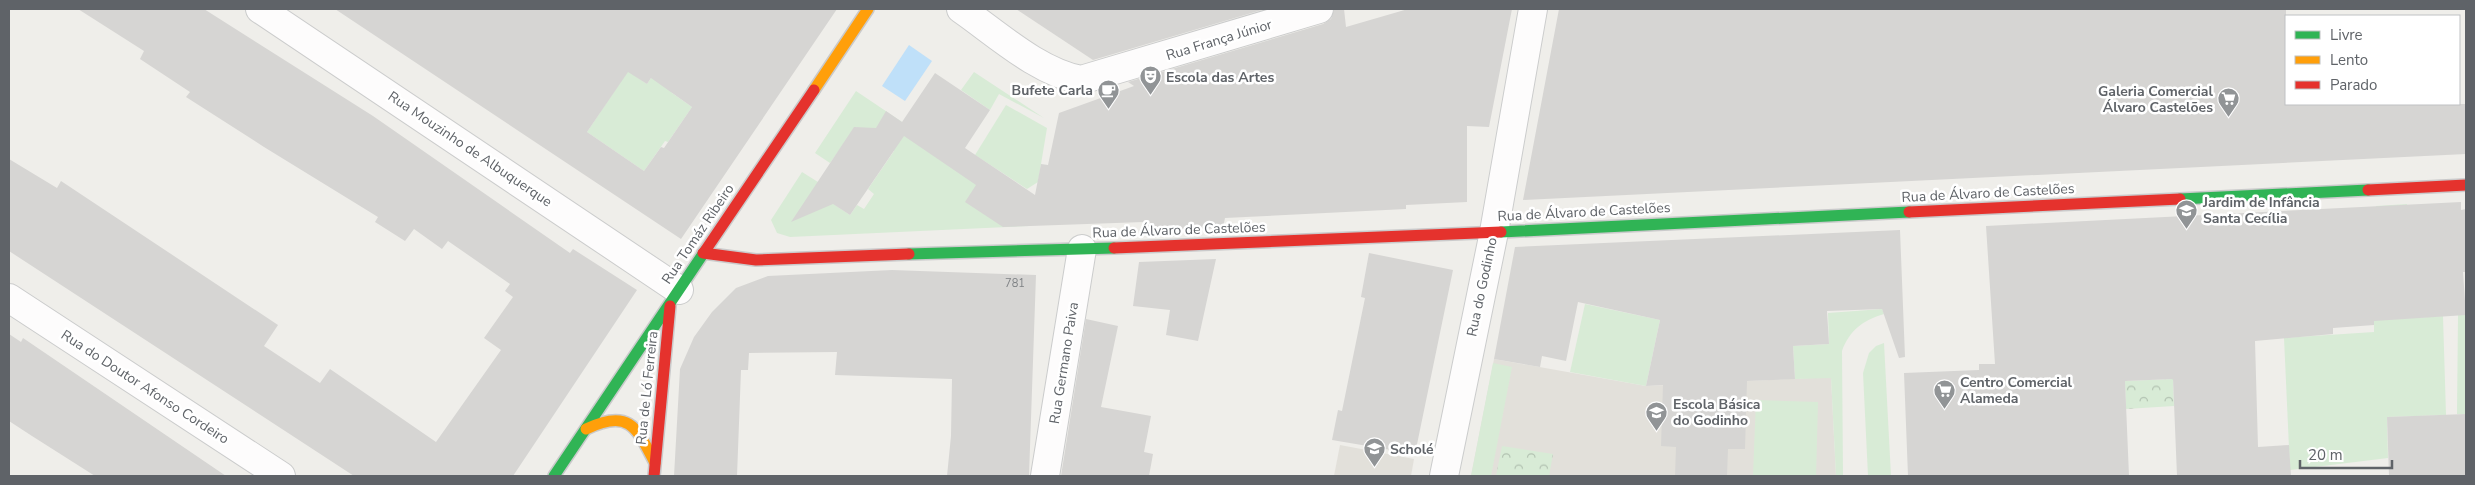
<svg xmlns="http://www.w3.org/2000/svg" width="2475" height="485" font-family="'Nunito Sans',sans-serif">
  <defs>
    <pattern id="park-crowns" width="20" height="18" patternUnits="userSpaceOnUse" patternTransform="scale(1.25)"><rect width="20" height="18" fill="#d8ebd6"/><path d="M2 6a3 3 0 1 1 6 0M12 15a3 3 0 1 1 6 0" fill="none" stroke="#b2c2b1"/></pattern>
  </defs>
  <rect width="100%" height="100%" fill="#efeeea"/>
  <g fill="#e2e0da">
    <path d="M 1494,359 L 1646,386 L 1831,377 L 1836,476 L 1471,476 Z"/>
    <path d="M 1340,445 L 1414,459 L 1411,476 L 1334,476 Z"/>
  </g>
  <g fill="url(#park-crowns)">
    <path d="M 2173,379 L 2174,406 L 2126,409 L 2125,381 Z"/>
    <path d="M 1502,446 L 1553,454 L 1549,476 L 1496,476 Z"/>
  </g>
  <g fill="#d8ebd6">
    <path d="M 659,67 L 672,93 L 692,107 L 668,142 L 665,141 L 644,171 L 587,132 L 628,71 L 647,84 Z"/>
    <path d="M 974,72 L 1044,118 L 999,94 L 990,110 L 961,90 Z"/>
    <path d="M 856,91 L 1036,212 L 1029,226 L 790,237 L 777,233 L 771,220 L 802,172 L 818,182 L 829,201 L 850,215 L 857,205 L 864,209 L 874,194 L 868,189 L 894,151 L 856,127 L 830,163 L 815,153 Z"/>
    <path d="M 1006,105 L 1047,128 L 1038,182 L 1027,189 L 975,155 Z"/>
    <path d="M 2407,204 L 2414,318 L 2443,316 L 2446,415 L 2387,417 L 2388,458 L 2290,470 L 2284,338 L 2374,332 L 2374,299 L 2380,298 L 2376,206 Z"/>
    <path d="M 1585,304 L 1660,320 L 1646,386 L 1570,372 Z"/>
    <path d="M 1882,309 L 1884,314 C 1863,320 1849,331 1842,351 L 1843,476 L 1836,476 L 1831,378 L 1795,379 L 1793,346 L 1829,344 L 1828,313 Z"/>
    <path d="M 2458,315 L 2466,315 L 2466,414 L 2457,414 Z"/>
    <path d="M 1884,343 L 1891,476 L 1868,476 L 1863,373 L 1869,353 L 1876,346 Z"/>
    <path d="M 1493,363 L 1512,367 L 1491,476 L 1471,476 Z"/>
    <path d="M 1756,400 L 1818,402 L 1816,476 L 1753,476 Z"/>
  </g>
  <path fill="#bfe0f9" d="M 909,45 L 932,61 L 905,101 L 882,86 Z"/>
  <g fill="#d6d5d3" fill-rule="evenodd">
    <path d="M 78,9 L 204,9 L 373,116 L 570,253 L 573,249 L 637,290 L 513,476 L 354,476 L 9,251 L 9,159 L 57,188 L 61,181 L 278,325 L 264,346 L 320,383 L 330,369 L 436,442 L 501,350 L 484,338 L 513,297 L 505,291 L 510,284 L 448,241 L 442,249 L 414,229 L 405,241 L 375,222 L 378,217 L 264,147 L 186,97 L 190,92 L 140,59 L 144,51 Z"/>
    <path d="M 335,9 L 837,9 L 681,239 ZM 628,72 L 647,84 L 651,78 L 692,107 L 664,148 L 661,147 L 644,171 L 587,132 Z"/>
    <path d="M 1016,9 L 1265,9 L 1093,60 Z"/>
    <path d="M 1334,9 L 1344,9 L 1346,27 L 1408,9 L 1512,9 L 1489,127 L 1467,126 L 1467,202 L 1406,205 L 1406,209 L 1225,218 L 1223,228 L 1143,231 L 1144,222 L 1003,227 L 965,202 L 976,185 L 904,136 L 850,215 L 833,204 L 791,222 L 854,127 L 876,128 L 886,111 L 902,122 L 935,73 L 990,110 L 965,148 L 1035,195 L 1041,164 L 1048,165 L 1059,113 L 1134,86 L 1128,82 L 1323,24 L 1331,19 Z"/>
    <path d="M 1559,9 L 2286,9 L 2286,104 L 2466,104 L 2466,154 L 1523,200 Z"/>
    <path d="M 2461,202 L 2461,210 L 2466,209 L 2466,272 L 2463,272 L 2466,315 L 2374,321 L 2374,325 L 2333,328 L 2333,334 L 2255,341 L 2258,447 L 2289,445 L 2291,476 L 2177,476 L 2173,379 L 2125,381 L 2129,476 L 1908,476 L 1904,373 L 1979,370 L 1979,364 L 1995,364 L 1986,226 Z"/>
    <path d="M 1900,230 L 1905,357 L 1899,358 L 1882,309 L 1827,311 L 1829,344 L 1793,346 L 1795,379 L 1747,381 L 1745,449 L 1728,449 L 1727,476 L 1675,476 L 1676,447 L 1661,446 L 1663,385 L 1646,386 L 1660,320 L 1578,302 L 1566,361 L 1542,356 L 1540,367 L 1494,359 L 1515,247 Z"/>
    <path d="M 1369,253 L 1453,270 L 1415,454 L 1332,440 L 1338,410 L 1342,411 L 1365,298 L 1361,297 Z"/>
    <path d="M 1216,259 L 1198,341 L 1166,335 L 1170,310 L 1133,306 L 1139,262 Z"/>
    <path d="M 892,270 L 1036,275 L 1029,476 L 947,476 L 951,436 L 952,379 L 835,375 L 837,352 L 749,353 L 748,370 L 741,370 L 737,476 L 674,476 L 680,369 L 694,337 L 712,312 L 736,288 L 768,276 Z"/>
    <path d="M 1086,319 L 1118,326 L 1101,407 L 1151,416 L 1144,452 L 1153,454 L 1149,476 L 1061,476 Z"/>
    <path d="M 9,334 L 21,342 L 23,338 L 226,476 L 95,476 L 32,436 L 9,421 Z"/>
    <path d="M 2466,414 L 2466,476 L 2389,476 L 2387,417 Z"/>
  </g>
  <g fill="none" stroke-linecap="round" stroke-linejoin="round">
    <defs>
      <g id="street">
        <path d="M 260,9 L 679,290"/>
        <path d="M 961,9 C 997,34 1038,72 1081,80 L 1319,9"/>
        <path d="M 9,298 L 281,476"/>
        <path d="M 1045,476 L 1082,249"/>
        <path d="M 1444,476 L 1494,232 L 1533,9"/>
      </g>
      <g id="fast">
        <path d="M 2180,199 L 2368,190"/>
        <path d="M 1501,232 L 1909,212"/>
        <path d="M 909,254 L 1114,248"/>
        <path d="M 554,476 L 705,251"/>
      </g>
      <g id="slow">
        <path d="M 814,90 L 868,9"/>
        <path d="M 586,429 C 630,408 637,428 655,463"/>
      </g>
      <g id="jam">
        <path d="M 2368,190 L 2466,185"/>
        <path d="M 1909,212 L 2180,199"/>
        <path d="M 1114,248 L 1501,232"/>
        <path d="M 705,251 L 814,90"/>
        <path d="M 703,253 L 756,260 L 909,254"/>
        <path d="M 654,476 L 670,306"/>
      </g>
    </defs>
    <use href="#street" stroke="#cbcccc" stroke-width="30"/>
    <use href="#fast" stroke="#cacacb" stroke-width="14"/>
    <use href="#slow" stroke="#cacacb" stroke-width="14"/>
    <use href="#jam" stroke="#cacacb" stroke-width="14"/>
    <use href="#street" stroke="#fdfcfc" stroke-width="28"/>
    <use href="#fast" stroke="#30b455" stroke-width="11"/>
    <use href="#slow" stroke="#ff9f0a" stroke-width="11"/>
    <use href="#jam" stroke="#e5322d" stroke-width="11"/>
  </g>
  <defs>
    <symbol id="theatre-pin" viewBox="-11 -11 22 30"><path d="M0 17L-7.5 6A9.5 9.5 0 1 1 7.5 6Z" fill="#919496" stroke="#fff"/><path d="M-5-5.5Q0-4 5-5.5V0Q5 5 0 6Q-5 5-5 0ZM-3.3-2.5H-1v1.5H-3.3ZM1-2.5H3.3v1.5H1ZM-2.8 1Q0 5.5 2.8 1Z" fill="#fff"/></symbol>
    <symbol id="cafe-pin" viewBox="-11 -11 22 30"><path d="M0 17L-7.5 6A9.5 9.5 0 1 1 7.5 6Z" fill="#919496" stroke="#fff"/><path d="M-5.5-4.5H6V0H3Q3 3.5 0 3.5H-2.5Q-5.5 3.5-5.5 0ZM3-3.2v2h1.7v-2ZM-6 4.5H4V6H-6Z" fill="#fff"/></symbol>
    <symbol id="supermarket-pin" viewBox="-11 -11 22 30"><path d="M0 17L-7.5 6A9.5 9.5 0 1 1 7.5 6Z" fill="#919496" stroke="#fff"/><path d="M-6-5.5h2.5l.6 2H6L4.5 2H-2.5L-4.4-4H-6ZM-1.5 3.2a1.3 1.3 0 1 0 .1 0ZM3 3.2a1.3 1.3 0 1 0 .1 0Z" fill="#fff"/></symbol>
    <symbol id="school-pin" viewBox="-11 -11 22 30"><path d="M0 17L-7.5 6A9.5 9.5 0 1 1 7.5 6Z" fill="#919496" stroke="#fff"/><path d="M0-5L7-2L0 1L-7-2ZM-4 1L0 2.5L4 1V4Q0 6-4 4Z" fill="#fff"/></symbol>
  </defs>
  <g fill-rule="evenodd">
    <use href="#theatre-pin" x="1138" y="64" width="25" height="34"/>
    <use href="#cafe-pin" x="1096" y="78" width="25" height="34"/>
    <use href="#supermarket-pin" x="2216" y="86" width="25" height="34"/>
    <use href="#school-pin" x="2174" y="198" width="25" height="34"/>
    <use href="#supermarket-pin" x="1932" y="378" width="25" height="34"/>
    <use href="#school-pin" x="1644" y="400" width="25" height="34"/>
    <use href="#school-pin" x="1362" y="436" width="25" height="34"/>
  </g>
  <g text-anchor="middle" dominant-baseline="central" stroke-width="5" stroke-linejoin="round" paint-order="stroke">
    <g font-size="11" fill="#7e8184">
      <text x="1015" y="283">781</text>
    </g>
    <g font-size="14" fill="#5f6368" stroke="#fff">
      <text transform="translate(1219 40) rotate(-17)">Rua França Júnior</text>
      <text transform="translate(470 149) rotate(34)">Rua Mouzinho de Albuquerque</text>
      <text transform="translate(1988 193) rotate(-3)">Rua de Álvaro de Castelões</text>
      <text transform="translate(1584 212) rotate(-3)">Rua de Álvaro de Castelões</text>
      <text transform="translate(1179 230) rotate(-2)">Rua de Álvaro de Castelões</text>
      <text transform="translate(698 234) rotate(-56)">Rua Tomáz Ribeiro</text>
      <text transform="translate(1482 287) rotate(-78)">Rua do Godinho</text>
      <text transform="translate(1064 363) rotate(-81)">Rua Germano Paiva</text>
      <text transform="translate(145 387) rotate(33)">Rua do Doutor Afonso Cordeiro</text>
      <text transform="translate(647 388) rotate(-84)">Rua de Ló Ferreira</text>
    </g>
    <g font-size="14" font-weight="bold" fill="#5f6368" stroke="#fff" text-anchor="start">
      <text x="1166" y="77">Escola das Artes</text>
      <text x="1093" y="90" text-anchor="end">Bufete Carla</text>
      <text x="2213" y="91" text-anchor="end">Galeria Comercial<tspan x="2213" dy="16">Álvaro Castelões</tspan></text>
      <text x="2203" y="202">Jardim de Infância<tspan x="2203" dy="16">Santa Cecília</tspan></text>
      <text x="1960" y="382">Centro Comercial<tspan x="1960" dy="16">Alameda</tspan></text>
      <text x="1673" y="404">Escola Básica<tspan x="1673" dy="16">do Godinho</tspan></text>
      <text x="1390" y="449">Scholé</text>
    </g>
  </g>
  <rect width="2475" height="485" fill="none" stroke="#5f6368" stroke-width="20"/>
  <rect x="2285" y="15" width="175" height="90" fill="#ffffff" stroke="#bfc1c3"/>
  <rect x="2295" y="31" width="25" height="8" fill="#30b455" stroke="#bfc1c3"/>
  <text x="2330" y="40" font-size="15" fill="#5f6368">Livre</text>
  <rect x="2295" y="56" width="25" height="8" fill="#ff9f0a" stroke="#bfc1c3"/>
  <text x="2330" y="65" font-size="15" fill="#5f6368">Lento</text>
  <rect x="2295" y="81" width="25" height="8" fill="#e5322d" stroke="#bfc1c3"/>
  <text x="2330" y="90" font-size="15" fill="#5f6368">Parado</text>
  <path d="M2300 460v8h92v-8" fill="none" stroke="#5f6368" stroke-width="2.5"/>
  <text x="2308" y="460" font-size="15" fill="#5f6368" stroke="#ffffff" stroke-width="4" paint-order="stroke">20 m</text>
</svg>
